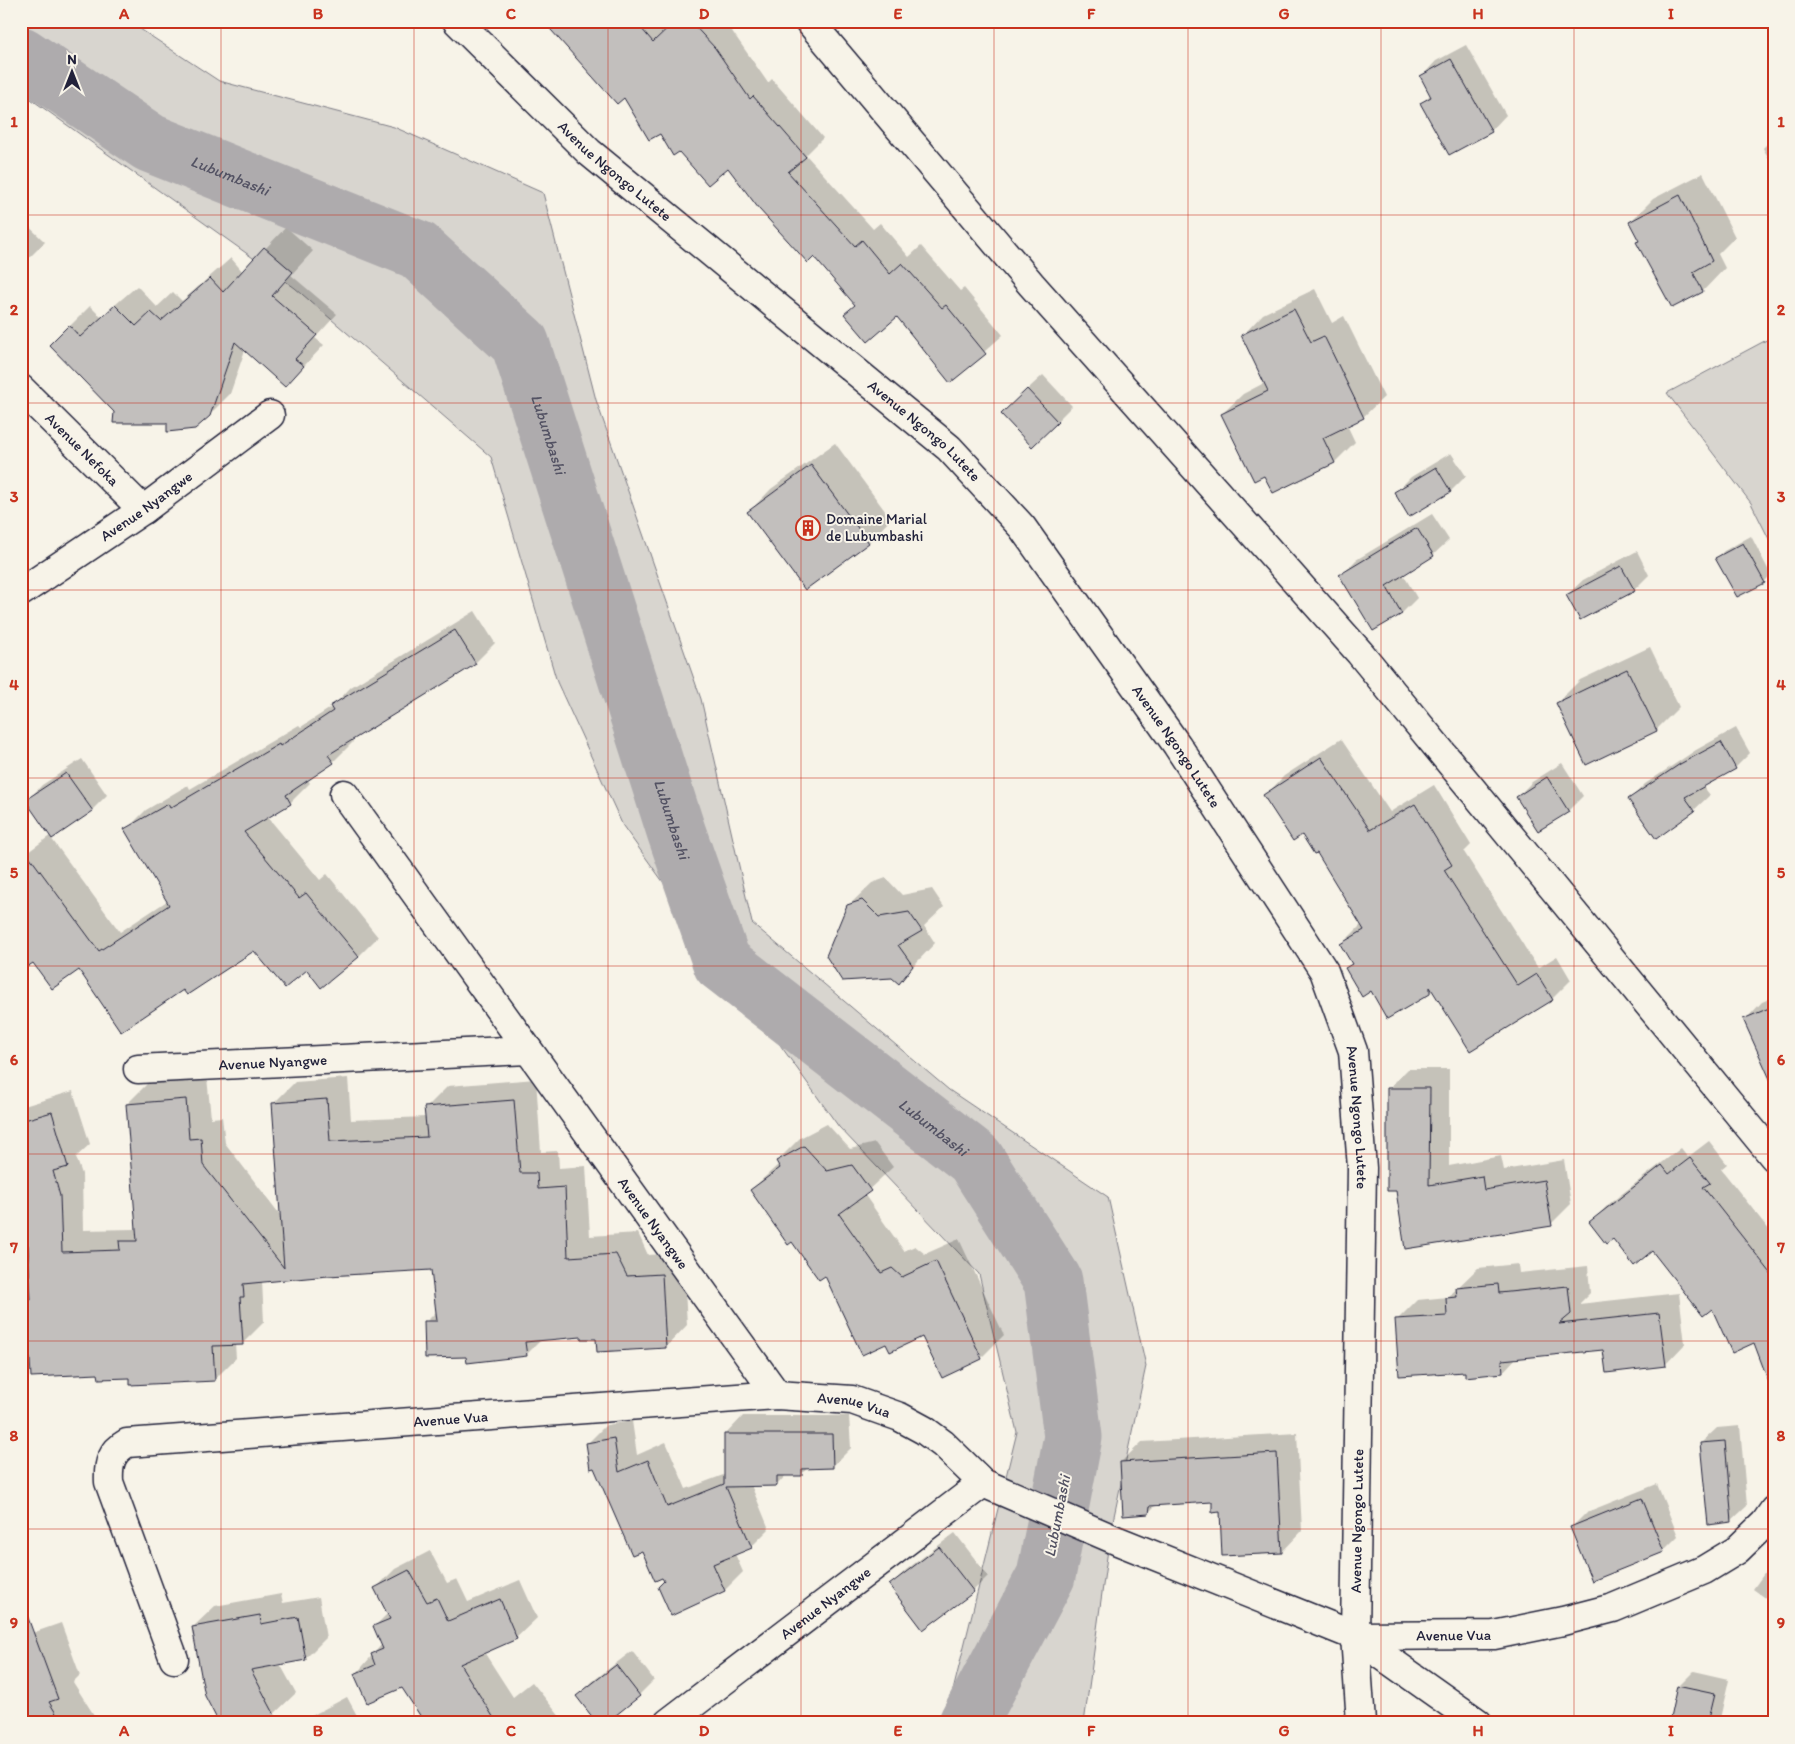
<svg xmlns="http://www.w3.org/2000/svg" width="1795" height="1744" font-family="Itim,sans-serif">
  <rect width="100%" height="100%" fill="#f7f3e8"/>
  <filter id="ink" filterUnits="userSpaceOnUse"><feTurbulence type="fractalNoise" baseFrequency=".02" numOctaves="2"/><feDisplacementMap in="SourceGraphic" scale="10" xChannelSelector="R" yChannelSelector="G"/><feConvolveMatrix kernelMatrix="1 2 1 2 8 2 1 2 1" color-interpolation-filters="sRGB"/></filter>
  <g filter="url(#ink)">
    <g fill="#d8d5cf" stroke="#7d7c85">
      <path d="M 21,21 L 128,21 L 219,81 L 394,127 L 543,193 L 596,400 L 701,699 L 752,923 L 949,1090 L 1108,1197 L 1146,1366 L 1110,1535 L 1084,1723 L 945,1723 L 1017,1432 L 979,1274 L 839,1127 L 623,826 L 557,682 L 491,457 L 295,288 L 21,92 Z"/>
      <path d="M 1774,336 L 1774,549 L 1751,503 L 1667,393 Z"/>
    </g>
    <g fill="#0003">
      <path d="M 559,21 L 668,21 L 672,25 L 676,21 L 725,21 L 768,83 L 772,79 L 823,138 L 806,155 L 873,229 L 880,223 L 909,257 L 921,246 L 960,291 L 964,288 L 1003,335 L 950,382 L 897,315 L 814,256 L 728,167 L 661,132 L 624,96 Z"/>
      <path d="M 1466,45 L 1506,115 L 1491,131 L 1422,103 L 1431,94 L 1421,77 L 1436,61 Z"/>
      <path d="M 1774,137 L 1774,168 L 1763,148 Z"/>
      <path d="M 1703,173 L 1735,237 L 1718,254 L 1725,268 L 1703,291 L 1672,307 L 1630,222 L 1653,199 Z"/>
      <path d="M 21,219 L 45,242 L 21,266 Z"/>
      <path d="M 286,227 L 313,251 L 291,275 L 337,314 L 315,338 L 324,345 L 285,386 L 245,350 L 230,394 L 209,415 L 168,422 L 116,411 L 51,345 L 90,306 L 101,317 L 137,286 L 157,307 L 173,292 L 182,301 L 231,258 L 243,272 Z"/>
      <path d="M 1315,289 L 1332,323 L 1344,316 L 1384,397 L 1363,417 L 1347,425 L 1355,442 L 1335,462 L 1273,492 L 1265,474 L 1222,414 L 1243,394 L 1266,382 L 1243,335 L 1263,314 Z"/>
      <path d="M 1043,375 L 1072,406 L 1057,421 L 1018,398 Z"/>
      <path d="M 835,443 L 891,519 L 869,542 L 805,589 L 749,512 L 771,489 Z"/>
      <path d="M 1451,453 L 1466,476 L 1451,491 L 1410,516 L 1396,492 L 1411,477 Z"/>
      <path d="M 21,474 L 26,480 L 21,484 Z"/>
      <path d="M 1432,514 L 1449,540 L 1433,555 L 1403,574 L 1417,598 L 1402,613 L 1374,630 L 1341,576 L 1356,560 Z"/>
      <path d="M 1751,536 L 1771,575 L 1764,582 L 1717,558 L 1724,551 Z"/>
      <path d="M 1637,551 L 1649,575 L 1634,590 L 1567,595 L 1583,580 Z"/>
      <path d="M 475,611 L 495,643 L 475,663 L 351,740 L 353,742 L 333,762 L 307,779 L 310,783 L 290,803 L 267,816 L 320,880 L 327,874 L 378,937 L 358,957 L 307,968 L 255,949 L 184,988 L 121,1030 L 24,855 L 51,835 L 27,801 L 42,785 L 82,759 L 107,795 L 92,810 L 51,838 L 120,932 L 167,901 L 126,830 L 146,810 L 188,785 L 190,789 L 299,725 L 301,727 L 332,707 L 351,687 Z"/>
      <path d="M 1650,647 L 1679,707 L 1656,730 L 1557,703 L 1580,680 Z"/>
      <path d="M 1736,728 L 1750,753 L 1735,768 L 1703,786 L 1710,795 L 1694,810 L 1630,799 L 1645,784 L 1696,750 Z"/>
      <path d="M 1341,739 L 1390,812 L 1434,785 L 1471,845 L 1464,852 L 1538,968 L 1557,956 L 1571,980 L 1552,999 L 1433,989 L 1430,993 L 1371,990 L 1347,969 L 1353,963 L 1342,944 L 1362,924 L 1317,851 L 1265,796 L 1284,776 Z"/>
      <path d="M 1562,763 L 1583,796 L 1568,811 L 1517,797 L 1532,782 Z"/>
      <path d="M 886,878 L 902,895 L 932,889 L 944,907 L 924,926 L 935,943 L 898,982 L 848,906 L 872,883 Z"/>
      <path d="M 1774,997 L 1774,1050 L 1745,1020 L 1762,1002 Z"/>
      <path d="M 1408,1069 L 1449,1069 L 1449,1166 L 1501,1156 L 1504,1170 L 1564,1160 L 1571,1204 L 1551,1224 L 1406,1247 L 1388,1089 Z"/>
      <path d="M 207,1077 L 211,1118 L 222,1117 L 225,1143 L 281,1216 L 273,1104 L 295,1082 L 348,1078 L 351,1120 L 426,1117 L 426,1108 L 448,1086 L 536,1079 L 541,1152 L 558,1151 L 559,1168 L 586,1166 L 590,1236 L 638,1233 L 648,1255 L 683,1253 L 687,1325 L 666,1347 L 582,1336 L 542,1339 L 526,1355 L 467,1356 L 426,1322 L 437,1311 L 433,1269 L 262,1281 L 264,1322 L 242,1344 L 235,1344 L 236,1358 L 214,1380 L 99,1372 L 31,1356 L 21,1344 L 21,1280 L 31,1279 L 29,1243 L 21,1244 L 21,1107 L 73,1091 L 90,1144 L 76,1157 L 82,1174 L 83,1230 L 134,1229 L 137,1225 L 127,1104 L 149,1082 Z"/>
      <path d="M 827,1124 L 850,1149 L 875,1143 L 893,1167 L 864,1194 L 904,1251 L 915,1246 L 925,1254 L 959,1239 L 1004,1335 L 981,1358 L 923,1335 L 826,1274 L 792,1240 L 751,1190 L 779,1164 L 777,1161 L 800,1138 Z"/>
      <path d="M 1709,1141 L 1727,1164 L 1721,1169 L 1774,1236 L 1774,1341 L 1755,1341 L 1712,1307 L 1652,1249 L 1613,1238 L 1591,1222 L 1609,1204 L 1681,1148 L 1688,1157 Z"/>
      <path d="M 1518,1264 L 1519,1273 L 1588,1266 L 1590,1293 L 1579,1304 L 1679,1293 L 1685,1344 L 1665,1365 L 1604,1348 L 1517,1357 L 1503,1372 L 1466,1370 L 1397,1320 L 1417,1300 L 1448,1297 L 1478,1268 Z"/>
      <path d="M 743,1416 L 849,1416 L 851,1448 L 832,1467 L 809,1467 L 801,1474 L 787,1474 L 777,1485 L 751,1485 L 769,1529 L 751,1547 L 735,1554 L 743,1572 L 725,1590 L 672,1614 L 665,1581 L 642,1549 L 588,1443 L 606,1425 L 632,1421 L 637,1455 L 666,1442 L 686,1489 L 726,1474 L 725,1435 Z"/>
      <path d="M 1740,1426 L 1747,1506 L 1731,1521 L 1701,1443 L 1717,1428 Z"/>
      <path d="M 1297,1433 L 1302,1531 L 1282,1552 L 1213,1501 L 1156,1505 L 1148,1513 L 1121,1462 L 1142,1442 Z"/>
      <path d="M 1657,1484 L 1678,1536 L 1663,1551 L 1572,1527 L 1587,1512 Z"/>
      <path d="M 955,1533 L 988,1576 L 973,1591 L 890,1585 L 906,1570 Z"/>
      <path d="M 430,1551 L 447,1583 L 457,1579 L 468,1602 L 520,1580 L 537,1618 L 516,1638 L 484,1652 L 513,1697 L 532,1682 L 565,1723 L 426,1723 L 403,1686 L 356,1674 L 382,1644 L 375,1626 L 388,1613 L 375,1589 L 395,1569 Z"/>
      <path d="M 1774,1560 L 1774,1604 L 1753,1589 Z"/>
      <path d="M 281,1594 L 283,1603 L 319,1597 L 326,1638 L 305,1659 L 280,1664 L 296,1693 L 274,1714 L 193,1627 L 215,1606 Z"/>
      <path d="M 61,1623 L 80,1675 L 73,1682 L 99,1723 L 21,1723 L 21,1637 Z"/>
      <path d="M 632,1651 L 654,1680 L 639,1695 L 578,1696 L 593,1681 Z"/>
      <path d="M 1694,1671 L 1729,1679 L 1719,1723 L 1671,1723 L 1679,1686 Z"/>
      <path d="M 347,1697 L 361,1723 L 298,1723 Z"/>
    </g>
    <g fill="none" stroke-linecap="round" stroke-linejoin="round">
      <path stroke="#aeabad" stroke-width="59" id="s1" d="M 21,56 L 150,143 L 418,250 L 520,343 L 676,831 L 722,963 L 975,1159 L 1053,1281 L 1073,1437 L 1046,1576 L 968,1723"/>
    </g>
    <g fill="#c2bfbd" stroke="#22223b">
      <path d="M 543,21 L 635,21 L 653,42 L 675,21 L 690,21 L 715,48 L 750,99 L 753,96 L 806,157 L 788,172 L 855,246 L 862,240 L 890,274 L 902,263 L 942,308 L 946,305 L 986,354 L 950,383 L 897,317 L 868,342 L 844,314 L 855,305 L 814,257 L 808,263 L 759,209 L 728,168 L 708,185 L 679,152 L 673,156 L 660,134 L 649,140 L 624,98 L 617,104 Z"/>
      <path d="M 1451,59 L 1492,132 L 1449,155 L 1420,103 L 1431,97 L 1420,76 Z"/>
      <path d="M 1680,195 L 1712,261 L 1693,272 L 1703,292 L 1672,308 L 1636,242 L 1639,241 L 1629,222 Z"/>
      <path d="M 264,247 L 293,272 L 272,296 L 317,335 L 295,359 L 304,366 L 285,387 L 235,342 L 210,416 L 195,429 L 167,432 L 167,423 L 113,423 L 114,412 L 49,345 L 69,325 L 80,337 L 115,305 L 136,326 L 151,312 L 161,321 L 210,278 L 223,292 Z"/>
      <path d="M 1294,309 L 1311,342 L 1324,336 L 1364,418 L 1323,438 L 1335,463 L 1273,493 L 1264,476 L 1254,481 L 1221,414 L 1268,391 L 1241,335 Z"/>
      <path d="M 1027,389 L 1058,422 L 1032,447 L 1001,414 Z"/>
      <path d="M 811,465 L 869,543 L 805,590 L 747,512 Z"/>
      <path d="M 1436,467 L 1451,492 L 1409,517 L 1394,492 Z"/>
      <path d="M 1417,528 L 1434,556 L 1386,586 L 1402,614 L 1373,631 L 1339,575 Z"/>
      <path d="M 1743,543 L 1765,583 L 1737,597 L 1715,558 Z"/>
      <path d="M 1621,566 L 1635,591 L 1580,620 L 1566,595 Z"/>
      <path d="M 455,630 L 476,664 L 328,755 L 334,763 L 286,795 L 291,804 L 244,832 L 299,898 L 306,893 L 359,957 L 321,988 L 307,970 L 285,988 L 254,951 L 187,995 L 183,990 L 121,1032 L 79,970 L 52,989 L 33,963 L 21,971 L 21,845 L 99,951 L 169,905 L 124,829 L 168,804 L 170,808 L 279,744 L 280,746 L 333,711 L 330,706 Z"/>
      <path d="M 1627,669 L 1657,731 L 1586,765 L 1556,703 Z"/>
      <path d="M 1721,742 L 1736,769 L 1685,797 L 1695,811 L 1656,839 L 1628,799 L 1680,764 Z"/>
      <path d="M 1321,757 L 1370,830 L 1415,804 L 1452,865 L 1444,870 L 1518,986 L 1537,974 L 1553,1000 L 1470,1051 L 1430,987 L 1430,994 L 1387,1019 L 1371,991 L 1362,997 L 1345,968 L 1352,964 L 1340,944 L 1364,930 L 1317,853 L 1314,854 L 1302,835 L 1293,841 L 1263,795 Z"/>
      <path d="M 66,773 L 93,811 L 52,839 L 25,800 Z"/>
      <path d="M 1547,777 L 1569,812 L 1538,831 L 1516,797 Z"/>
      <path d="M 862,900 L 879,917 L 909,912 L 922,931 L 898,945 L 913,966 L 899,984 L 892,978 L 842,981 L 826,956 L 847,905 Z"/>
      <path d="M 1774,1006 L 1774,1088 L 1743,1019 Z"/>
      <path d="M 1387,1088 L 1430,1088 L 1429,1185 L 1482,1176 L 1484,1190 L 1544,1180 L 1552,1226 L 1405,1249 L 1396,1191 L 1387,1191 Z"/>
      <path d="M 186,1099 L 189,1139 L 201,1138 L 203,1165 L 284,1268 L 272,1103 L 327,1099 L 330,1141 L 427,1137 L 424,1107 L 514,1100 L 520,1173 L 537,1173 L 538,1189 L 565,1187 L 568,1257 L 616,1254 L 627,1276 L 662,1274 L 666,1348 L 597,1352 L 596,1339 L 581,1339 L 581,1337 L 525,1342 L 527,1356 L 467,1363 L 466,1357 L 425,1358 L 424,1321 L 437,1321 L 431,1270 L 328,1276 L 243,1284 L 244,1297 L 240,1297 L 243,1345 L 213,1346 L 215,1381 L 130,1385 L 130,1378 L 99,1379 L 98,1374 L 31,1377 L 30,1358 L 21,1358 L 21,1300 L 31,1300 L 28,1245 L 21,1245 L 21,1121 L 52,1112 L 68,1167 L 53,1171 L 60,1196 L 62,1252 L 120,1250 L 119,1241 L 137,1241 L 126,1104 Z"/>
      <path d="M 804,1146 L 827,1171 L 852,1165 L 871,1191 L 839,1214 L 881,1273 L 892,1268 L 902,1277 L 936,1261 L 982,1359 L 942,1378 L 922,1337 L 890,1352 L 886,1344 L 862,1355 L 825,1276 L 819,1280 L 792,1242 L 788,1245 L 750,1190 L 780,1168 L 776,1161 Z"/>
      <path d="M 1690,1158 L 1710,1183 L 1703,1187 L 1774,1277 L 1774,1388 L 1771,1388 L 1754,1343 L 1732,1353 L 1712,1309 L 1703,1316 L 1652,1251 L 1634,1266 L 1613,1239 L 1606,1244 L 1589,1222 L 1662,1165 L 1669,1174 Z"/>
      <path d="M 1498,1284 L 1499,1293 L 1568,1286 L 1571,1314 L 1559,1324 L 1659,1313 L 1666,1366 L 1606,1373 L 1603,1350 L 1502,1360 L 1503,1373 L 1465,1377 L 1465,1372 L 1399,1376 L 1395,1319 L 1447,1316 L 1446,1298 L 1457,1297 L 1456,1288 Z"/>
      <path d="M 724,1434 L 832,1434 L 833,1468 L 802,1469 L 802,1476 L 777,1476 L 777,1486 L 726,1487 L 752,1548 L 713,1564 L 725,1591 L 671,1616 L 658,1587 L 664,1581 L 662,1578 L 655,1581 L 642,1551 L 632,1555 L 594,1468 L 590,1469 L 586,1443 L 614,1438 L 619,1472 L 648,1460 L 667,1507 L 724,1484 Z"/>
      <path d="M 1725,1441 L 1732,1522 L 1708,1525 L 1700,1443 Z"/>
      <path d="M 1277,1453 L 1282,1553 L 1222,1556 L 1220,1512 L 1212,1513 L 1212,1502 L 1150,1506 L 1149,1514 L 1123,1516 L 1120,1462 Z"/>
      <path d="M 1642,1498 L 1664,1552 L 1592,1581 L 1570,1527 Z"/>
      <path d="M 939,1547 L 974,1592 L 923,1630 L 889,1585 Z"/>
      <path d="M 409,1570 L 427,1602 L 437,1598 L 448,1621 L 500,1599 L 517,1639 L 460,1664 L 497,1723 L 425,1723 L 402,1688 L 367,1703 L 354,1674 L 375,1665 L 371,1654 L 383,1649 L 373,1626 L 390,1619 L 374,1588 Z"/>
      <path d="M 21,1607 L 24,1607 L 58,1699 L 49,1702 L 62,1723 L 21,1723 Z"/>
      <path d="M 260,1615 L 261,1624 L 298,1617 L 306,1660 L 251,1670 L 279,1723 L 219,1723 L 205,1696 L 192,1627 Z"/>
      <path d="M 616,1665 L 640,1696 L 606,1723 L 597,1723 L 576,1696 Z"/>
      <path d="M 1677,1686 L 1715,1694 L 1708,1723 L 1669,1723 Z"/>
    </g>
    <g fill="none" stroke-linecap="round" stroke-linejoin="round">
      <defs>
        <g id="minor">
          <path id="s2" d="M 457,21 L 589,152 L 949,448 L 1022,527 L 1177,745 L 1324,971 L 1353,1051 L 1362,1168 L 1355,1636 L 1361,1723"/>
          <path d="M 809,21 L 1031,284 L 1360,653 L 1774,1157"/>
          <path id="s3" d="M 21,389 L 143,510"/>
          <path id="s4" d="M 21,592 L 143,510 L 270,415"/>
          <path id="s5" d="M 344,794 L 777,1395"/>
          <path id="s6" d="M 138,1069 L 528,1050"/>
          <path d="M 1355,1636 L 1478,1723"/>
          <path id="s7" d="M 174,1659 L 109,1482 C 108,1464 111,1452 127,1443 L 777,1395 L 852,1400 L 900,1417 L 924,1430 L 943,1444 L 983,1483 L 1118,1541 L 1355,1636 L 1494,1635 L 1563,1621 L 1613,1608 L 1704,1570 L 1737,1550 L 1765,1523 L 1774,1510"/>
          <path id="s8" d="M 668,1723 L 983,1483"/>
        </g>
      </defs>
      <use href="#minor" stroke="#22223b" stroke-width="31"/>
      <use href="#minor" stroke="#f7f3e8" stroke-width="28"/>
    </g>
  </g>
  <path fill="none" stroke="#c8321e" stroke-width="1" stroke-opacity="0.55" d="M 221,21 L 221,1723M 414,21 L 414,1723M 608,21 L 608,1723M 801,21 L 801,1723M 994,21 L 994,1723M 1188,21 L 1188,1723M 1381,21 L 1381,1723M 1574,21 L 1574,1723M 21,215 L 1774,215M 21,403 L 1774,403M 21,590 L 1774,590M 21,778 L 1774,778M 21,966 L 1774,966M 21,1154 L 1774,1154M 21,1341 L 1774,1341M 21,1529 L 1774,1529"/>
  <defs>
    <symbol id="building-ring" viewBox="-11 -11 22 22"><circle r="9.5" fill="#f7f3e8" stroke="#c8321e" stroke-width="1.5"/><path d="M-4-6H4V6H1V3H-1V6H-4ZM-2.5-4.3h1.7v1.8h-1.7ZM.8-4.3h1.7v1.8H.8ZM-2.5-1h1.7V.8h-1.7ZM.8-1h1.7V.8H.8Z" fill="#c8321e"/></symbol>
  </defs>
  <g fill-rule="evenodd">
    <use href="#building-ring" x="794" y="514" width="28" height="28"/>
  </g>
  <g text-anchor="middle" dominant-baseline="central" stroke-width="4" stroke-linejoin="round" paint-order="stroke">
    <g font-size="15" fill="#22223b" stroke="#f7f3e8">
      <text stroke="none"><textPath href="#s2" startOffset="218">Avenue Ngongo Lutete</textPath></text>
      <text stroke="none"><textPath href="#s2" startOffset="622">Avenue Ngongo Lutete</textPath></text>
      <text stroke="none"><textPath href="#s3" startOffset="86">Avenue Nefoka</textPath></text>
      <text stroke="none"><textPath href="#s4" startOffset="152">Avenue Nyangwe</textPath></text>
      <text stroke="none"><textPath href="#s2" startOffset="1028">Avenue Ngongo Lutete</textPath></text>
      <text stroke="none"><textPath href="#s6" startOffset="135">Avenue Nyangwe</textPath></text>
      <text stroke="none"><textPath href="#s2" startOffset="1448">Avenue Ngongo Lutete</textPath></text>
      <text stroke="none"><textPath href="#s5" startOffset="529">Avenue Nyangwe</textPath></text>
      <text stroke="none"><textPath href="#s7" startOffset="964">Avenue Vua</textPath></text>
      <text stroke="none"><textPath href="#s7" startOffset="559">Avenue Vua</textPath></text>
      <text transform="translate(1357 1521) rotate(-89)">Avenue Ngongo Lutete</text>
      <text stroke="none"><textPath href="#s8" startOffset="198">Avenue Nyangwe</textPath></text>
      <text stroke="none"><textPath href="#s7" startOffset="1620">Avenue Vua</textPath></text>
    </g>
    <g font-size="15" fill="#22223b" stroke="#f7f3e8" text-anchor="start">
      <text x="826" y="519">Domaine Marial<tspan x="826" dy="17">de Lubumbashi</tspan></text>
    </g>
    <g font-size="16" font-style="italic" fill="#535263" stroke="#f7f3e8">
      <text stroke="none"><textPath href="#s1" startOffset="242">Lubumbashi</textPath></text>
      <text stroke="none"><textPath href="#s1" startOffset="678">Lubumbashi</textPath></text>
      <text stroke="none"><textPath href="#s1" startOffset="1082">Lubumbashi</textPath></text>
      <text stroke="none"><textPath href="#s1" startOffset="1502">Lubumbashi</textPath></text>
      <text transform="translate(1057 1516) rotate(-79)">Lubumbashi</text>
    </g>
  </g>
  <rect width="1795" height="1744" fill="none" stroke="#f7f3e8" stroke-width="55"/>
  <g transform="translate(72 72)" stroke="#f7f3e8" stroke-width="4" paint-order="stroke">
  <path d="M0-4L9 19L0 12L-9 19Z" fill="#22223b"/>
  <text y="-8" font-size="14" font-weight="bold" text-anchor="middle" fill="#22223b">N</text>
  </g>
  <rect x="28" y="28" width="1740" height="1688" fill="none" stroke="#c8321e" stroke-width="2"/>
  <g font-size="16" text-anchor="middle" font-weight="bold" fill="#c8321e">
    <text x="124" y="19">A</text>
    <text x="318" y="19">B</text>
    <text x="511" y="19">C</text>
    <text x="704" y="19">D</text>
    <text x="898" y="19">E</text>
    <text x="1091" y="19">F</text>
    <text x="1284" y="19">G</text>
    <text x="1478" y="19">H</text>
    <text x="1671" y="19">I</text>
    <text x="14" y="127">1</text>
    <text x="1781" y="127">1</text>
    <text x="14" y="315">2</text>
    <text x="1781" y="315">2</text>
    <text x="14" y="502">3</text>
    <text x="1781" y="502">3</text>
    <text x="14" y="690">4</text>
    <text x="1781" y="690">4</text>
    <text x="14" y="878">5</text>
    <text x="1781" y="878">5</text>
    <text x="14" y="1065">6</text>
    <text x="1781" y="1065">6</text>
    <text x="14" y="1253">7</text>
    <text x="1781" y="1253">7</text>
    <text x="14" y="1441">8</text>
    <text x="1781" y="1441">8</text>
    <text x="14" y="1628">9</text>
    <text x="1781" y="1628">9</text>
    <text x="124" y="1736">A</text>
    <text x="318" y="1736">B</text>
    <text x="511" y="1736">C</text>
    <text x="704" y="1736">D</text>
    <text x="898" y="1736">E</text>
    <text x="1091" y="1736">F</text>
    <text x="1284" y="1736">G</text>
    <text x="1478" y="1736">H</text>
    <text x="1671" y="1736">I</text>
  </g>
</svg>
